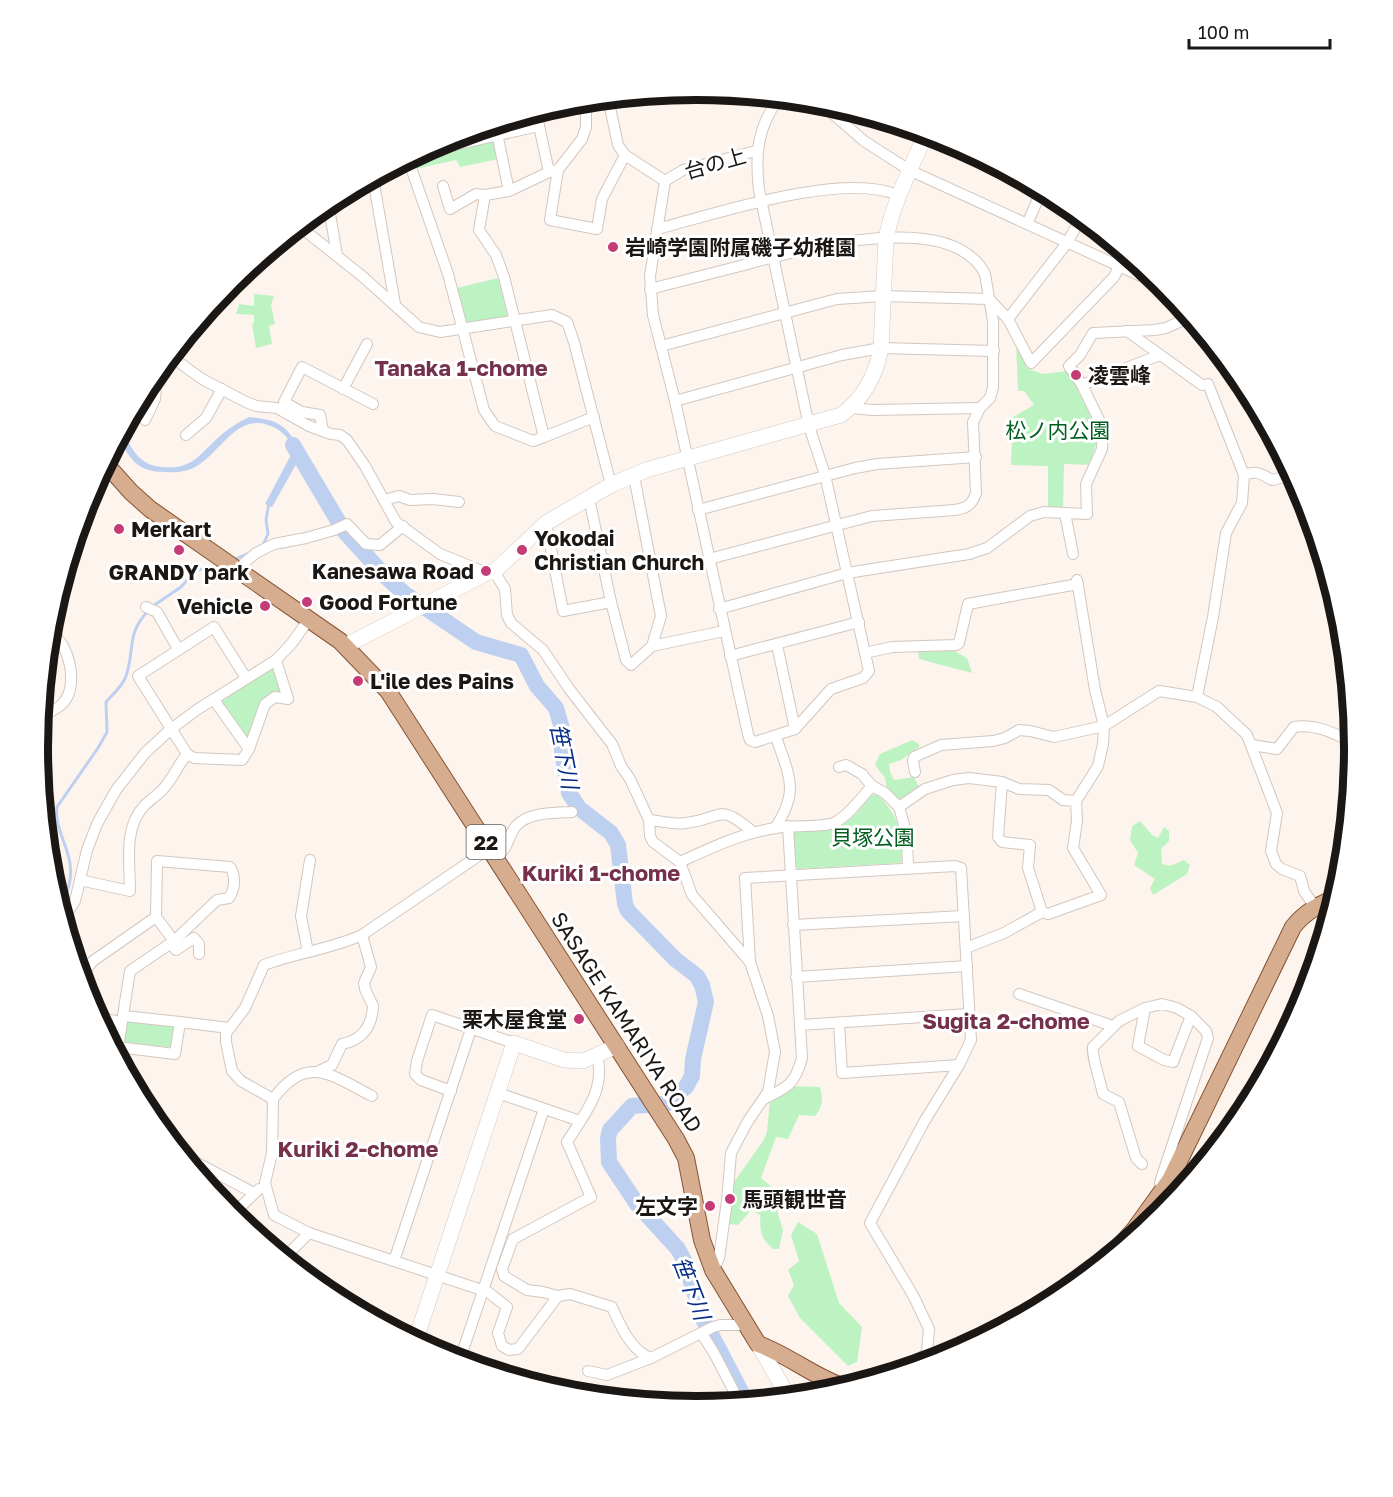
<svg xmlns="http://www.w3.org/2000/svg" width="1393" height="1497" font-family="'Golos Text','Noto Sans JP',sans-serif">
  <rect width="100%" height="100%" fill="#fef4ee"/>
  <g fill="#bdf3c2">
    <path d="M 447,139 L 450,150 L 494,140 L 499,159 L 460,167 L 456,160 L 415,169 L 411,157 Z"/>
    <path d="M 498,278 L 508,318 L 465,324 L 457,288 Z"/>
    <path d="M 254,294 L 274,296 L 271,305 L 275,324 L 269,326 L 272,344 L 256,348 L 252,324 L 254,323 L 254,315 L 236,314 L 239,304 L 254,306 Z"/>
    <path d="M 1016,343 L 1027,368 L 1042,374 L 1068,371 L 1093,421 L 1097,441 L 1090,465 L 1064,464 L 1063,511 L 1048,509 L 1048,466 L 1011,465 L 1013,417 L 1034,405 L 1024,391 L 1018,391 Z"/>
    <path d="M 952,646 L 956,652 L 967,658 L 972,673 L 919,659 L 918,648 Z"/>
    <path d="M 271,668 L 275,669 L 283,691 L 280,695 L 275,694 L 249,741 L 221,703 L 222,698 Z"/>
    <path d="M 912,740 L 919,744 L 919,747 L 901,760 L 889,764 L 890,772 L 894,780 L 914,777 L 919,787 L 911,794 L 899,799 L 887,790 L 885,778 L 875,765 L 880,754 Z"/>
    <path d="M 872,795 L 878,795 C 900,818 901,831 902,861 L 900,863 L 798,869 L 795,865 L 793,834 L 798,830 L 836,828 L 856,814 Z"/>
    <path d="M 1140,821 L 1152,835 L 1158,838 L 1164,827 L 1169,831 L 1169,841 L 1161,849 L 1162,864 L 1170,866 L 1184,860 L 1190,865 L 1187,874 L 1153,895 L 1150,888 L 1155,879 L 1134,865 L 1138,853 L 1130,840 L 1132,826 Z"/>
    <path d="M 130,1020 L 173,1026 L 175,1030 L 173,1046 L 168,1047 L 127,1043 L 123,1040 L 126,1024 Z"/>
    <path d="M 797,1086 L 820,1087 C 823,1098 823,1107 815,1116 L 799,1115 L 788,1139 L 776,1137 L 761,1178 L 776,1191 L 778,1214 L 783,1230 L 779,1249 L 773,1249 C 759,1236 761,1233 760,1215 L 751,1210 L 738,1225 L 728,1224 L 720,1215 L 722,1199 L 763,1141 L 767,1132 L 770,1099 Z"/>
    <path d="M 798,1222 L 817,1234 L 839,1303 L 862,1327 L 857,1362 L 848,1366 L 800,1318 L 788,1296 L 794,1285 L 788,1270 L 799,1261 L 791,1235 Z"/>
  </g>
  <path fill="#bed0f0" d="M 249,417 C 286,420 289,430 305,460 L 301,464 L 298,461 L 272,507 L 265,504 L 293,451 C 290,439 284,432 273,427 C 240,411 223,448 200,464 C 189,472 177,473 164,472 C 136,471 133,461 118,439 L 122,431 C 133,450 139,465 162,467 C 194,470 200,453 221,435 C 229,428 239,422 249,417 Z"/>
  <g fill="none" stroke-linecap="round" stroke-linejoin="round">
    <g stroke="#bed0f0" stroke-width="3">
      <path d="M 263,545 L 268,534 L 266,520 L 269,503"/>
      <path d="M 233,560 L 249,553"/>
      <path d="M 153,606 L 181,587 L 196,570 L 215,568 L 222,565"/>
      <path d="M 59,905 C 65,900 67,893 69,885 C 77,854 53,832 57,807 L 98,748 L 107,732 L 106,702 C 113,694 123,686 126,676 C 135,650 126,634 148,611"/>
    </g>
    <path stroke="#bed0f0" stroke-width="16" d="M 293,445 L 344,531 L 385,576 L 405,594 L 476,642 L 521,655 L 537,686 L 556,708 L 561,725 L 562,751 L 569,793 L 579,808 L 611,833 L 618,845 L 625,904 L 628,911 L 676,960 L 697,976 L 702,985 L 706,1002 L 693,1059 L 692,1076 L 686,1087 L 666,1104 L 632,1106 L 610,1130 L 608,1138 L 609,1162 L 637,1204 L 678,1249 L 685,1262 L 702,1317 L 747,1403"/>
    <defs>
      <g id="street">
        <path d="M 608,98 L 618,145 L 625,155 L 665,181"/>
        <path d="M 818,101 L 864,141 L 909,170 L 1167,288"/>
        <path d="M 536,112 L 549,172"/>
        <path d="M 495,124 L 509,191"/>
        <path d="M 451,137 L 454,145 L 539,126"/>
        <path d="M 408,159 L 448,274 L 484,410 L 495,426 L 533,441 L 544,437"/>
        <path d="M 558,170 L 550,220 L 597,229 L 602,199 L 625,155"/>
        <path d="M 373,178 L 395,304"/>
        <path d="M 665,181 L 650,276 L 653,315 L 675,401 L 748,734 L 750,740 L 755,742 L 795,729 L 831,689 L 863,678 L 869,671 L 825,475 L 809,426 L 759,190 C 755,155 757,128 779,98"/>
        <path d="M 665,181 L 683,170 L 756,151"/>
        <path d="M 443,186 L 450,209 L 476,194 L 485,195 L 509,191 L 549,172 L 558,170 L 582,139 L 586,127 L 586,100"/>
        <path d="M 485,195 L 479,230 L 496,255 L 504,277 L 544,437 L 594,417"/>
        <path d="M 328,202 L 337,255"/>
        <path d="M 1027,224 L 1042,190"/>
        <path d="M 299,226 L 362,276 L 419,327 L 440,332 L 552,315 L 567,322 L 574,342 L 611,485"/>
        <path d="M 657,229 C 716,214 842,171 898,195"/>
        <path d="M 650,289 C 681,281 713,273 744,265 C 799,250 951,207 985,274 L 993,321 L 993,388 L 990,398 L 980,408 L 973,422 L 976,493 C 972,505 967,508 955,510 L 872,516 L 709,559"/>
        <path d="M 989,299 L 1008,319 L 1031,363 L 1114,277 L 1126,253"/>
        <path d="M 1008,319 L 1067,243 L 1082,216"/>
        <path d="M 1127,331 L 1202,385"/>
        <path d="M 661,346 L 837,299 L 883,296 L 989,299"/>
        <path d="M 172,354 L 180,363 L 202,379 L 246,402 L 256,406 L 277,408 L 309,426 L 331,434 L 340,435 L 347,440 L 365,466 L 396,522 L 440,554 L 487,573 L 495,573 L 505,589 L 507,615 L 511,623 L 543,650 L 570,690 L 612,744 L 621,766 L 630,779 L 649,820 L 650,836 L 653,842 L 680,862 L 692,895 L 750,962 L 768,1016 L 775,1052 L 768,1092 L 748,1121 L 731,1153 L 727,1201 L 719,1258 L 713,1270"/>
        <path d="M 1082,385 L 1160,355"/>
        <path d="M 343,389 L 367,344"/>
        <path d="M 675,401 L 842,355 L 881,348 L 994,351"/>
        <path d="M 851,408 L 872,410 L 980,408"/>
        <path d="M 145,420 L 155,399 L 157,373"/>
        <path d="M 323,431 L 320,415 L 302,412 L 284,402 L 302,367 L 373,404"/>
        <path d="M 186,435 L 206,418 L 222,389"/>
        <path d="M 1244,475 C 1256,470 1262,474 1272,480 L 1294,475"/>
        <path d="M 589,498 L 611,602 L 626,660 L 631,665 L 652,646 L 661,616 L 634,476"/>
        <path d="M 384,500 L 399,496 L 410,500 L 433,499 L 459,502"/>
        <path d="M 698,510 L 855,468 L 877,464 L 976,457"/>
        <path d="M 1065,513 L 1073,554"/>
        <path d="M 546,523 L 563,611 L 611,602"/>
        <path d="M 236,570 L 256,553 L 274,544 L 306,538 L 334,530 L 347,524 L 366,544 L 380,545 L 403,526"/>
        <path d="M 146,607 L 157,612 L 178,649"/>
        <path d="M 719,609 L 847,573 L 969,554 L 987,548 L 1030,516 L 1044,512 L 1087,514 L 1086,484 L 1102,449 L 1103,428 L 1082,385 L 1069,366 L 1080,355 L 1093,333 L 1155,330 L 1166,328 L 1183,320 L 1184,308"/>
        <path d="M 777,645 L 795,729"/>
        <path d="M 652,646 L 724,631"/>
        <path d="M 865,653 L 892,647 L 956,645 L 959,643 L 968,604 L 1078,584"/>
        <path d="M 730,656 L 859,622"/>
        <path d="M 246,678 L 214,627 L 138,676 L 187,754 L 194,758 L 242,760 L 249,749 L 265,704 L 275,697 L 288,699 L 276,660"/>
        <path d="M 1197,697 L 1213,617 L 1226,533 L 1242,503 L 1244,475 L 1208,384"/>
        <path d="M 214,700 L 249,749"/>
        <path d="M 41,717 C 47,713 55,710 61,705 C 76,692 72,664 64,648 C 61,641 54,635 49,629"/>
        <path d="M 1252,745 L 1277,749 L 1294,727 C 1316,723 1335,734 1355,743"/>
        <path d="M 839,767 L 846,765 L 862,774 L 872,786 L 885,793 L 899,807 L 907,835 L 908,868"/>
        <path d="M 915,772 L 913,761 L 914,757 L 941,745 L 993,741 L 1005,738 L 1019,730 L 1030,731 L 1054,737 L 1104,726 L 1159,691 L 1197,697 L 1217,707 L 1247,735 L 1277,813 L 1271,851 L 1276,864 L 1282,869 L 1300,876 L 1304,891 L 1315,907"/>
        <path d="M 1002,782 L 998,837 L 1002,842 L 1030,845 L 1028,868 L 1042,912"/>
        <path d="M 1076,801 L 1098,766 L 1103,744 L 1104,726 L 1095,690 L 1077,580"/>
        <path d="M 899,807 L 925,789 L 953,780 L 969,778 L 1002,782 L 1019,789 L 1049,790 L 1063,800 L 1076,801 L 1077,821 L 1073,848 L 1101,895 L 1048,914 L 1042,912 L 1004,933 L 966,948"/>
        <path d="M 649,820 C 661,821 675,825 686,823 C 725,818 717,802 753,832"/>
        <path d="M 775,828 C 800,790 789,776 776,737"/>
        <path d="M 495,857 C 509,850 507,837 516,826 C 528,812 555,813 572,812"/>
        <path d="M 680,862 C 711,848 741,833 776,828 C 790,825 826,828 836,822 C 850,814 861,798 872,786"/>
        <path d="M 80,880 L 130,891 C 130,862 123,827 145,805 C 151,799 158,795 163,789 C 172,780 178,765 187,754"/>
        <path d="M 156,917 L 174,941"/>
        <path d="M 63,919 L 75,901 L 87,850 L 97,824 L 116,790 L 145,753 L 171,729 L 198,709 L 276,660 L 292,643 L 309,619"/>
        <path d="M 793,925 L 964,916"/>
        <path d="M 171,943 L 176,950 L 194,938 L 199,944 L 199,954"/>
        <path d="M 308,952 L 301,916 L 310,860"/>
        <path d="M 750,962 L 745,878 L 955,866 L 961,868 L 971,1040 L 959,1065 L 924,1122 L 870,1223 L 914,1297 L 929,1329 L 927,1352 L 922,1357 L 887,1374 L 885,1377"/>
        <path d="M 796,977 L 967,966"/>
        <path d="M 83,984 L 86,969 L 93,961 L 156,917 L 157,861 L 230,867 C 236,876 235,889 229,898 L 217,900 L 174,941 L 130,971 L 118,1047 L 175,1054 L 180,1022 L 229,1028"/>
        <path d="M 1019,994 L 1113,1026"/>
        <path d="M 1145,1008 L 1138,1046 L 1164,1060 L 1173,1062 L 1191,1016"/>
        <path d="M 124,1016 L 180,1022"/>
        <path d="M 97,1018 L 122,1022"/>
        <path d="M 839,1023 L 842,1073 L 959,1065"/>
        <path d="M 800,1025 L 969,1014"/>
        <path d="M 471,1029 L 394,1261 L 309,1233 L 274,1215 L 265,1183 L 272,1153 L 273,1099 L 241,1081 L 232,1071 L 226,1042 L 226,1033 L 245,1008 L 264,965 C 296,953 331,949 362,935 L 490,848"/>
        <path d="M 597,1055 C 606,1090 585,1113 567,1142 L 591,1197 L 513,1239 L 502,1269 L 504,1276 L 527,1290 L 543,1292 L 558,1296 L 570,1294 L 612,1307 C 620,1325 631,1351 651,1358 L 713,1327 L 720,1325 L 746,1325"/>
        <path d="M 319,1071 L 332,1065 L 342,1044 C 362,1040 372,1027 373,1006 L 365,989 L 364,983 L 371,967 L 362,935"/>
        <path d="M 451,1091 L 421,1080 L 415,1074 L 417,1061 L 432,1015 L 514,1043"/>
        <path d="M 498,1093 L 580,1121"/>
        <path d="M 1251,1094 L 1254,1098"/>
        <path d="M 766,1098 C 788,1087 795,1084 802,1058 L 788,826"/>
        <path d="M 273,1099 C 307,1053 331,1075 372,1096"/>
        <path d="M 182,1155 L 254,1193"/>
        <path d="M 1142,1164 L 1136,1158 L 1119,1102 L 1103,1094 C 1101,1084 1091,1053 1093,1047 L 1119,1021 L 1145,1008 L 1162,1004 L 1177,1008 L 1191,1016 L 1206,1031 L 1208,1038 L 1163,1173 L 1160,1183 L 1162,1189"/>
        <path d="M 232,1215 L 259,1189"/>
        <path d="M 284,1258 L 309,1233"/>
        <path d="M 394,1261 L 488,1292 L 507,1307 L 498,1333 L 502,1346 L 509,1350 L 518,1349 L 558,1296"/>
        <path d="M 702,1334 L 714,1353 L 740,1403"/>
        <path d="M 459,1362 L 544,1109"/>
        <path d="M 588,1371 L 607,1375 L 651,1358"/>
      </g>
      <g id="secondary">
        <path d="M 345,646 L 487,573 L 495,571 L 546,523 L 611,485 L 646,470 L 841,415 C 863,399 876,375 881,348 L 886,239 C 893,203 909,173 923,140 L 925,132"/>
        <path d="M 415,1342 L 514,1043 L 564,1060 L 583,1061 L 617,1046"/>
        <path d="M 758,1344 L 789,1398"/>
      </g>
      <g id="primary">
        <path d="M 105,463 L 131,492 L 150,509 L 340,641 L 388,691 L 676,1139 L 686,1158 L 702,1240 L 713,1270 L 758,1344 C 789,1355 815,1378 847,1388"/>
        <path d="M 1104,1263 L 1134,1230 L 1170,1180 L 1293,927 C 1305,912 1318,905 1336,898"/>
      </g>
    </defs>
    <use href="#street" stroke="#d2c7bf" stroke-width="12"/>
    <use href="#secondary" stroke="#d2c7bf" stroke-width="16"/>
    <use href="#primary" stroke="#845534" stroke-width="18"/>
    <use href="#street" stroke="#fff" stroke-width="10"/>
    <use href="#secondary" stroke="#fff" stroke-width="15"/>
    <use href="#primary" stroke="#d7ad90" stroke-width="16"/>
    <defs>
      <path id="rail" d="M 520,1372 L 603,1398"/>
    </defs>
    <use href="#rail" stroke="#817a76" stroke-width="5"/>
    <use href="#rail" stroke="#fff" stroke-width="3" stroke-dasharray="9" stroke-linecap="butt"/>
  </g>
  <g fill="#c43b76" stroke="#fff" stroke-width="2">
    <circle cx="613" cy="247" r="6"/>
    <circle cx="1076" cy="375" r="6"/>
    <circle cx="119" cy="529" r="6"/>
    <circle cx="179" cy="550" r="6"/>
    <circle cx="522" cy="550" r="6"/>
    <circle cx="486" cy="571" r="6"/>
    <circle cx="307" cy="602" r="6"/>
    <circle cx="265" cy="606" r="6"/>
    <circle cx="358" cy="681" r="6"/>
    <circle cx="579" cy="1019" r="6"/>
    <circle cx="730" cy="1199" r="6"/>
    <circle cx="710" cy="1206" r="6"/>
  </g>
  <g text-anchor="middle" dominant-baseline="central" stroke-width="6" stroke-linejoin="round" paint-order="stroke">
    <rect fill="#fff" stroke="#5f5d5a" stroke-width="1.5" x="466.5" y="825" width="39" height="34" rx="4.5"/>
    <g font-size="20" font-weight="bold" fill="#1b1714">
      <text x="486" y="842">22</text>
    </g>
    <g font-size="21" fill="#1b1714" stroke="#fff">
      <text transform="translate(715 163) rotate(-16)">台の上</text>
      <text transform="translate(627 1022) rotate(57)">SASAGE KAMARIYA ROAD</text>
    </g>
    <g font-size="21" font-weight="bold" fill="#1b1714" stroke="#fff" text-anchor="start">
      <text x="625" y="247">岩崎学園附属磯子幼稚園</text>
      <text x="1088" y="375">凌雲峰</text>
      <text x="131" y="529">Merkart</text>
      <text x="534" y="538">Yokodai<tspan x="534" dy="24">Christian Church</tspan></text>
      <text x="474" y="571" text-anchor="end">Kanesawa Road</text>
      <text x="179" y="572" text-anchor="middle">GRANDY park</text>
      <text x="319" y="602">Good Fortune</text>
      <text x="253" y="606" text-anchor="end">Vehicle</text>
      <text x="370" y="681">L'ile des Pains</text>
      <text x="567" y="1019" text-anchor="end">栗木屋食堂</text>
      <text x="742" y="1199">馬頭観世音</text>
      <text x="698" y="1206" text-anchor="end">左文字</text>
    </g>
    <g font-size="21" fill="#015d20" stroke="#fff">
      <text x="1058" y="430">松ノ内公園</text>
      <text x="873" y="837">貝塚公園</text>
    </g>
    <g font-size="22" font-weight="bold" fill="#75314b" stroke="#fff">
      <text x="461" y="367">Tanaka 1-chome</text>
      <text x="601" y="872">Kuriki 1-chome</text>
      <text x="1006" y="1020">Sugita 2-chome</text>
      <text x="358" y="1148">Kuriki 2-chome</text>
    </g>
    <g font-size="22" font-style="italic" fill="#082d86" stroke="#fff">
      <text transform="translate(565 756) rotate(79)">笹下川</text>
      <text transform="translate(692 1288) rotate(69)">笹下川</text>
    </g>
  </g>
  <path d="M0 0H1393V1497H0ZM48 748a648 648 0 1 1 1296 0a648 648 0 1 1-1296 0Z" fill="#fff" fill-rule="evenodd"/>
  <path fill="none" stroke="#1b1714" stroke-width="8" d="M48 748a648 648 0 1 1 1296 0a648 648 0 1 1-1296 0Z"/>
  <path d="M1189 39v9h141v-9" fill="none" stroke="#1b1714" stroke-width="3"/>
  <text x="1198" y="39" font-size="18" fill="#1b1714" stroke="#ffffff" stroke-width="4.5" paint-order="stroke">100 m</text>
</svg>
